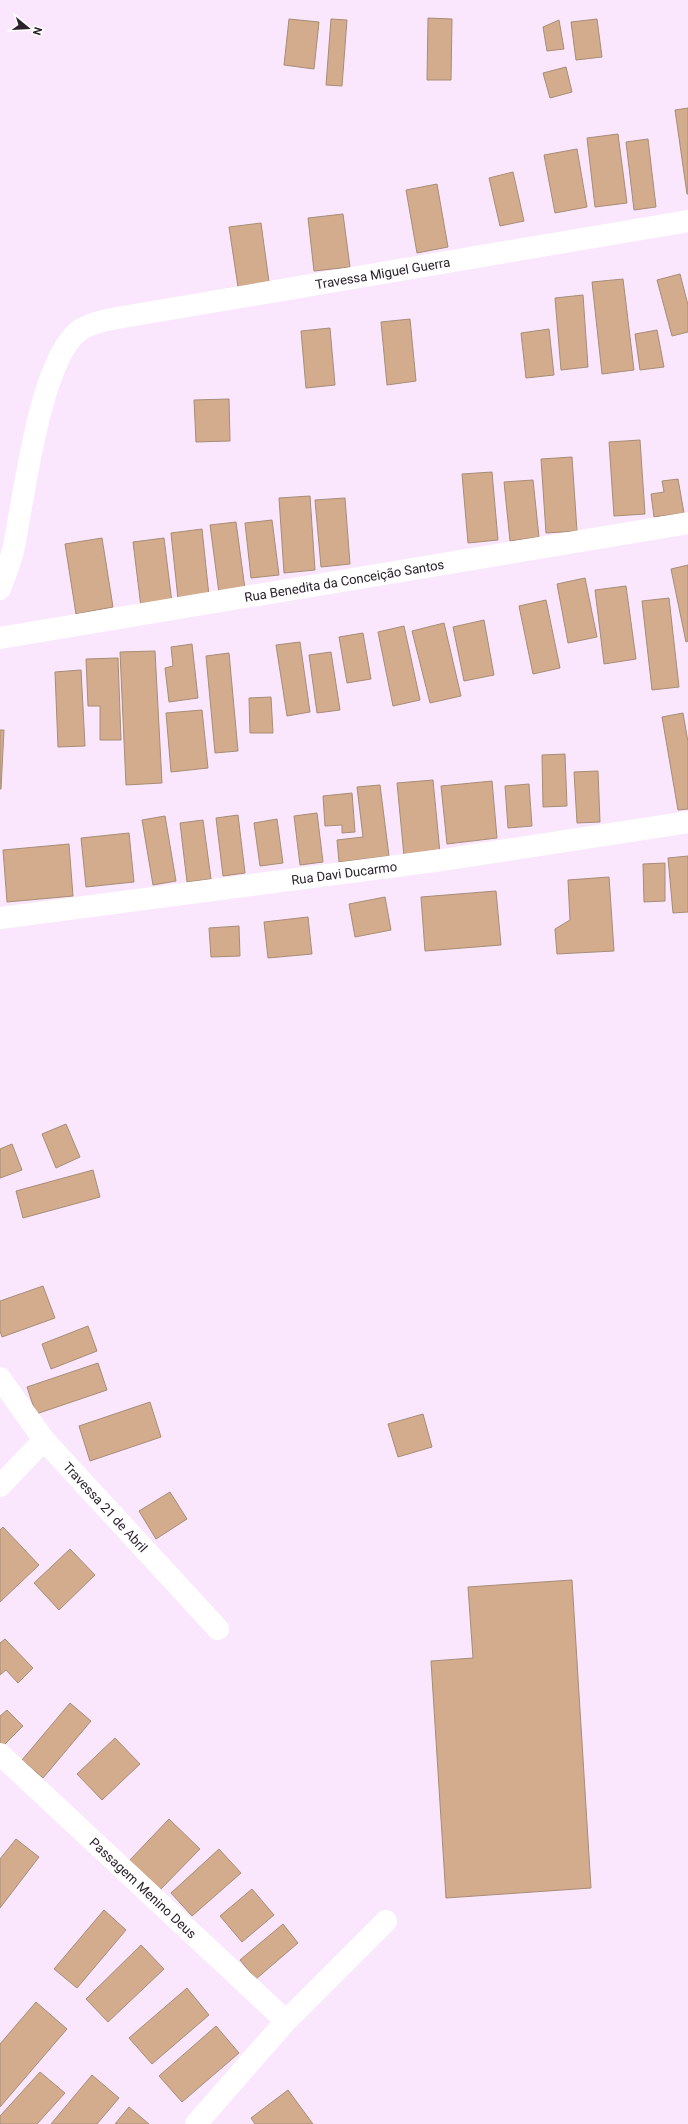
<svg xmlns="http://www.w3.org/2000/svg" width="688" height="2124" font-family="Roboto,sans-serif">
  <rect width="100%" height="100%" fill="#fae7fd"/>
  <g fill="#d3ac8d" stroke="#a78c76">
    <path d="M 428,18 L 452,19 L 451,80 L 427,80 Z"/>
    <path d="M 289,19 L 319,22 L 314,69 L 284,65 Z"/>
    <path d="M 331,19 L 347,20 L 342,86 L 326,85 Z"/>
    <path d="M 597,19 L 602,57 L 576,60 L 571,22 Z"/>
    <path d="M 559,20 L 564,49 L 547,51 L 543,27 Z"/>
    <path d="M 566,67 L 572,92 L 550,98 L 543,73 Z"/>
    <path d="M 688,108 L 688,194 L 687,194 L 675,110 Z"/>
    <path d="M 618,134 L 627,203 L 595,207 L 587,138 Z"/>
    <path d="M 648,139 L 656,207 L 634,210 L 626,142 Z"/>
    <path d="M 577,149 L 587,207 L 555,213 L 544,155 Z"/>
    <path d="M 513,172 L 524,221 L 500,226 L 489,178 Z"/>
    <path d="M 437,184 L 448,247 L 417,253 L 406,190 Z"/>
    <path d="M 343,214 L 350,267 L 314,271 L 308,218 Z"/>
    <path d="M 261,223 L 269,282 L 238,287 L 229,227 Z"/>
    <path d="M 680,274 L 688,305 L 688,332 L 672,336 L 657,280 Z"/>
    <path d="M 623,279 L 634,370 L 602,374 L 592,282 Z"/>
    <path d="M 583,295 L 588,367 L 561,370 L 555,298 Z"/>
    <path d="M 410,319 L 416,381 L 387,385 L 381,322 Z"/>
    <path d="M 330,328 L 335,385 L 306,388 L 301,331 Z"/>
    <path d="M 549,329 L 554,375 L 526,378 L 521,333 Z"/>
    <path d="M 657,330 L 664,367 L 640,370 L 635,334 Z"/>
    <path d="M 229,399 L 230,441 L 196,442 L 194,400 Z"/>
    <path d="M 640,440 L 645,514 L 614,516 L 609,442 Z"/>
    <path d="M 572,457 L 577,531 L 546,533 L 541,459 Z"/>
    <path d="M 492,472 L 498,540 L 468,543 L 462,474 Z"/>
    <path d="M 678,479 L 684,513 L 654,517 L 651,494 L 664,492 L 662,481 Z"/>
    <path d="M 533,480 L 539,537 L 510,541 L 504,482 Z"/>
    <path d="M 310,496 L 315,570 L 284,573 L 279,498 Z"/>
    <path d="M 345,498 L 350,564 L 321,567 L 315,500 Z"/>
    <path d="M 272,520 L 279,575 L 251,578 L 245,523 Z"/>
    <path d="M 236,522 L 245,589 L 219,593 L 210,525 Z"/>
    <path d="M 202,529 L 209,596 L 178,599 L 171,533 Z"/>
    <path d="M 102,538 L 113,607 L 76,614 L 65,544 Z"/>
    <path d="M 164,538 L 172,603 L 141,607 L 133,542 Z"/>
    <path d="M 688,565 L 688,641 L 686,642 L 671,569 Z"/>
    <path d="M 585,578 L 597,637 L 568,643 L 557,584 Z"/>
    <path d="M 626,586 L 636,659 L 604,664 L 595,590 Z"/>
    <path d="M 669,598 L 679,687 L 652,690 L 642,601 Z"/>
    <path d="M 546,600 L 560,668 L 533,674 L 519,606 Z"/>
    <path d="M 484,620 L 494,675 L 464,681 L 453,627 Z"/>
    <path d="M 444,623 L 461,696 L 430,703 L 412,631 Z"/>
    <path d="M 404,626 L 420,700 L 393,706 L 378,632 Z"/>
    <path d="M 363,633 L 371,679 L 347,683 L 339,637 Z"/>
    <path d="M 300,642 L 310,712 L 287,716 L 276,645 Z"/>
    <path d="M 192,644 L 198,698 L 169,702 L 165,668 L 173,666 L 171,647 Z"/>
    <path d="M 155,651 L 162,783 L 126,785 L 120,652 Z"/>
    <path d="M 331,652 L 340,710 L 317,713 L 309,655 Z"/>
    <path d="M 229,653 L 238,751 L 215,753 L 206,656 Z"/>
    <path d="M 118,658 L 121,740 L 100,740 L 100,706 L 88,706 L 86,659 Z"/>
    <path d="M 81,670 L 85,746 L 58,747 L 55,672 Z"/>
    <path d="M 271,697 L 273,733 L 250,733 L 249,698 Z"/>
    <path d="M 202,710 L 208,768 L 171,772 L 166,713 Z"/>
    <path d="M 683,713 L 688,742 L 688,809 L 678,810 L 662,717 Z"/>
    <path d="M 0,730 L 4,730 L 1,789 L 0,789 Z"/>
    <path d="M 565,754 L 567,806 L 543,807 L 542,755 Z"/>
    <path d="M 598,771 L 600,822 L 577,823 L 574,772 Z"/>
    <path d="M 433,780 L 440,853 L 404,856 L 397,783 Z"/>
    <path d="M 492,781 L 497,838 L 447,844 L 441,786 Z"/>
    <path d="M 529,784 L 532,826 L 508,828 L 505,786 Z"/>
    <path d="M 380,785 L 389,856 L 339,862 L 337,840 L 363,837 L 357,787 Z"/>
    <path d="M 352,793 L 355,832 L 342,833 L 342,825 L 325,826 L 323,796 Z"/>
    <path d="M 317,813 L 323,862 L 300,865 L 294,816 Z"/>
    <path d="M 238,815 L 245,873 L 223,876 L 216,818 Z"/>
    <path d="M 165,816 L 176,881 L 153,885 L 142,820 Z"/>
    <path d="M 277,819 L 283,863 L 260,866 L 254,823 Z"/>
    <path d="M 203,820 L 211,879 L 187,882 L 180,823 Z"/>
    <path d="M 129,833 L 134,882 L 86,887 L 81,838 Z"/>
    <path d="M 69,844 L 73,896 L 7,902 L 3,850 Z"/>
    <path d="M 688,856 L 688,912 L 673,913 L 668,858 Z"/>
    <path d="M 665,863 L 665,901 L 644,902 L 643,864 Z"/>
    <path d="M 609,877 L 614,951 L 557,954 L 555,929 L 570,920 L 568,880 Z"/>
    <path d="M 496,891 L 501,945 L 425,951 L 421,897 Z"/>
    <path d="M 385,897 L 391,930 L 355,937 L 349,904 Z"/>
    <path d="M 308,917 L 312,954 L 268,958 L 264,922 Z"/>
    <path d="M 239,926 L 240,956 L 211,957 L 209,928 Z"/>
    <path d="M 66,1124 L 80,1157 L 56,1168 L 42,1134 Z"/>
    <path d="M 12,1144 L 22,1170 L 0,1178 L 0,1149 Z"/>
    <path d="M 93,1170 L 100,1197 L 23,1218 L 16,1191 Z"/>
    <path d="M 43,1286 L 55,1318 L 2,1337 L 0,1331 L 0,1301 Z"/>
    <path d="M 88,1326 L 97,1351 L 51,1369 L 42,1344 Z"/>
    <path d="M 98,1363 L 107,1390 L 36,1414 L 27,1387 Z"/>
    <path d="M 150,1402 L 161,1437 L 90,1461 L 79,1426 Z"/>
    <path d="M 423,1414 L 432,1447 L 398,1457 L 388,1424 Z"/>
    <path d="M 170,1492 L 187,1519 L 156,1539 L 139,1511 Z"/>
    <path d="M 3,1527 L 39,1565 L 0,1602 L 0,1530 Z"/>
    <path d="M 70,1549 L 95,1575 L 59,1610 L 34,1583 Z"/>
    <path d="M 572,1580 L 591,1888 L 446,1898 L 431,1661 L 473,1658 L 468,1587 Z"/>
    <path d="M 5,1639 L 33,1668 L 18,1683 L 6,1670 L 0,1675 L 0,1643 Z"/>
    <path d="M 70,1703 L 91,1721 L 43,1778 L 22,1760 Z"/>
    <path d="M 7,1710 L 23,1726 L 3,1746 L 0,1743 L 0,1716 Z"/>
    <path d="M 115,1738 L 140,1764 L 102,1800 L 77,1774 Z"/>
    <path d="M 169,1819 L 200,1849 L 158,1892 L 128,1862 Z"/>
    <path d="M 16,1839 L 39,1857 L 0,1908 L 0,1859 Z"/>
    <path d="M 219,1849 L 241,1873 L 192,1916 L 171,1893 Z"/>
    <path d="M 252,1889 L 274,1915 L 242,1942 L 220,1916 Z"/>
    <path d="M 104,1910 L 126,1930 L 77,1988 L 54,1969 Z"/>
    <path d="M 283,1924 L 298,1943 L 256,1979 L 240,1960 Z"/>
    <path d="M 141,1945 L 164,1969 L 108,2022 L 86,1999 Z"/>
    <path d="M 187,1988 L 209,2015 L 152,2064 L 129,2038 Z"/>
    <path d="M 36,2002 L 67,2029 L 0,2107 L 0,2044 Z"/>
    <path d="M 216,2026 L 239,2053 L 182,2102 L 159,2076 Z"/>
    <path d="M 40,2072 L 65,2093 L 37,2124 L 0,2124 L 0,2116 Z"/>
    <path d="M 92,2075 L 119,2098 L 97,2124 L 51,2124 Z"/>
    <path d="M 288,2090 L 313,2124 L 255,2124 L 251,2118 Z"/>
    <path d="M 129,2107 L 149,2124 L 115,2124 Z"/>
  </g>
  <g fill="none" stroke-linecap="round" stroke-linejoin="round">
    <g stroke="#fff" stroke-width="22">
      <path id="s1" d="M 0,589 C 5,575 11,561 14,546 C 24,498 40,358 80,330 C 91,323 105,320 117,318 L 688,221"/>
      <path id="s2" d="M 0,638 L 688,523"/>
      <path id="s3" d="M 0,918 L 442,860 L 688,822"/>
      <path id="s4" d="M 0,1378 L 44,1440 L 218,1629"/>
      <path d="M 0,1486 L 44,1440"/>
      <path id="s5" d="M 0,1754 L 286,2021"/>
      <path d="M 196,2124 L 286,2021 L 386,1921"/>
    </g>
  </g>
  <g text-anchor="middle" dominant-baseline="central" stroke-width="3" stroke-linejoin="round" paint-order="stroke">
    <g font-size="13" fill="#2a212b" stroke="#fff">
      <text stroke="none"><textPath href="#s1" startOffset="583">Travessa Miguel Guerra</textPath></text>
      <text stroke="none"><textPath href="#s2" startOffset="349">Rua Benedita da Conceição Santos</textPath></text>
      <text stroke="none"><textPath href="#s3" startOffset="347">Rua Davi Ducarmo</textPath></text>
      <text stroke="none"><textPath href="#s4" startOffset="167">Travessa 21 de Abril</textPath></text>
      <text stroke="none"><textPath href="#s5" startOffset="196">Passagem Menino Deus</textPath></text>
    </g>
  </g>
  <g transform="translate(28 28) rotate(108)" stroke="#ffffff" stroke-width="3" paint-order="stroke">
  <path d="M0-3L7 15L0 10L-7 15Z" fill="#2a212b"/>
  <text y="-6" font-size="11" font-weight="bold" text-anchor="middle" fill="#2a212b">N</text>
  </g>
</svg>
